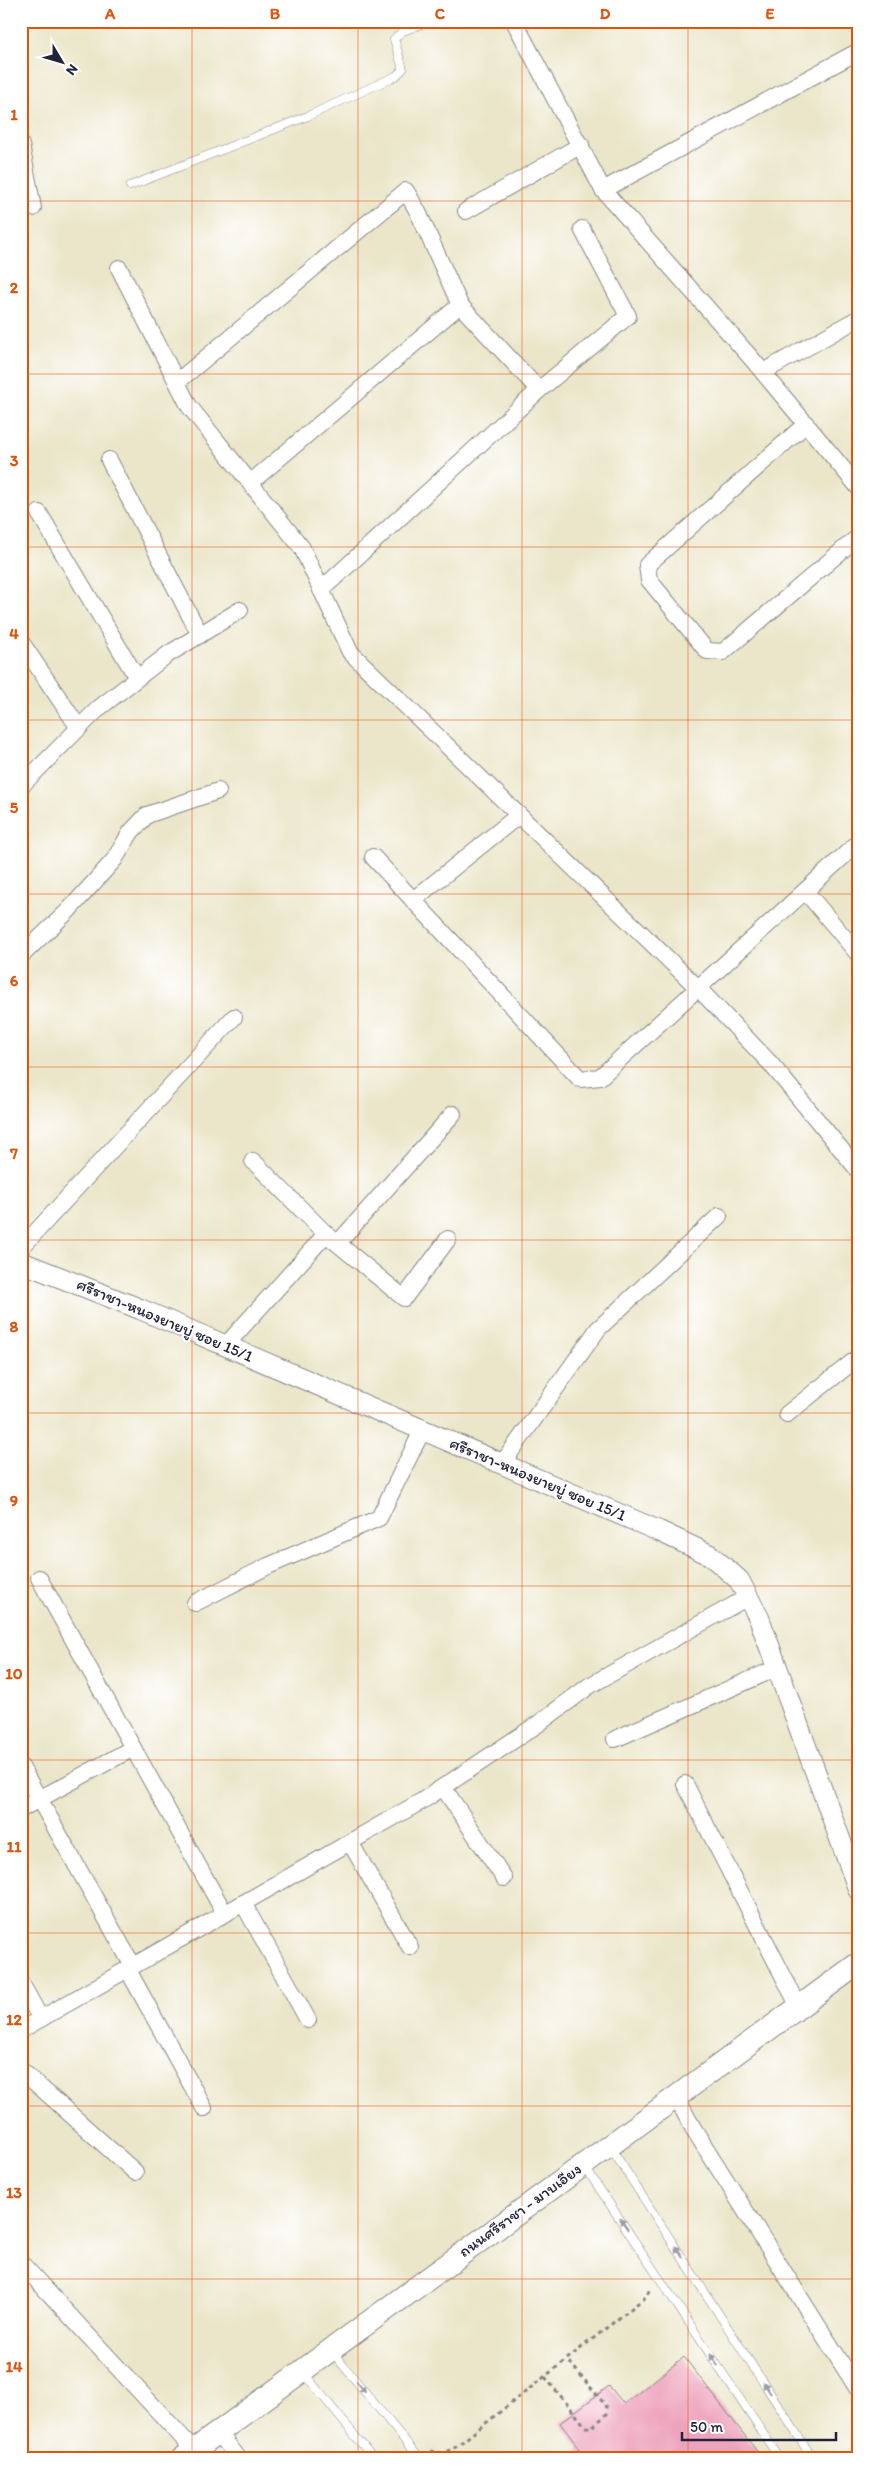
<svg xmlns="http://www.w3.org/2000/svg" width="880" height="2480" font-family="Itim,'Playpen Sans Thai',sans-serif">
  <rect width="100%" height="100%" fill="#fff"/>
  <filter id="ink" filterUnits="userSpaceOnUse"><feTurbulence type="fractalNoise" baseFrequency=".02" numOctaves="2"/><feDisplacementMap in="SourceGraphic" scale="10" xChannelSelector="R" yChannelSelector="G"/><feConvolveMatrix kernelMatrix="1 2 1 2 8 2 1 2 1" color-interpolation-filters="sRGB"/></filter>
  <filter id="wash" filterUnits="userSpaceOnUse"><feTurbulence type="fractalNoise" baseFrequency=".0096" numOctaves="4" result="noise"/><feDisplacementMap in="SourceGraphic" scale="20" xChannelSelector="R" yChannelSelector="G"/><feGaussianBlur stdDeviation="1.12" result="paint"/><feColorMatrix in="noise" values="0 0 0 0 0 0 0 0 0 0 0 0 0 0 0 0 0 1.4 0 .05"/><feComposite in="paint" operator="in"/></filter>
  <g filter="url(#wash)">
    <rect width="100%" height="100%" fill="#ebe6c9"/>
    <g id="blocks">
      <path fill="#eea3bc" d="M 684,2357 L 763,2459 L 565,2459 L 579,2448 L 560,2423 L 609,2386 L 624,2404 Z"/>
    </g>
  </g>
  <g filter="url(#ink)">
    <use href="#blocks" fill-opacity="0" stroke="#868482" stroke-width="1"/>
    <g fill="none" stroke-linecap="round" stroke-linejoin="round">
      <defs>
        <g id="service">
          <path d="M 130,186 L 308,116 L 396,76 L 403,69 L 394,39 L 403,31 L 429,21"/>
          <path d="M 611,2148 L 813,2459"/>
          <path d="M 585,2167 L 780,2459"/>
          <path d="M 333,2353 L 420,2459"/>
          <path d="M 303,2372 L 374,2459"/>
        </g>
        <g id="minor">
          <path d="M 514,21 L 603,190 L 752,359 L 859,488"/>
          <path d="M 21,145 L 33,208"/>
          <path d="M 603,190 L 859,51"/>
          <path d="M 466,211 L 581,145"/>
          <path d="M 119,268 L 189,406 L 302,548 L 350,652 L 698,988 L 770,1063 L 859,1171"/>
          <path d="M 763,372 L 859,318"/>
          <path d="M 177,382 L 406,191 L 418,212 L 460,305 L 539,390"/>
          <path d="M 806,424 L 647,565 L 649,580 L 707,651 L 723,652 L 859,536"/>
          <path d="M 109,460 L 200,635"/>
          <path d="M 250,483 L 460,305"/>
          <path d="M 39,513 L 137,678"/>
          <path d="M 321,590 L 539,390 L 628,316 L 582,229"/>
          <path d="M 21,642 L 79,728"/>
          <path d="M 21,786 L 99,708 L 167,655 L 240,610"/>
          <path d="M 373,857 L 580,1079 L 600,1077 L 859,842"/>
          <path d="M 806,892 L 859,955"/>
          <path d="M 413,900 L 519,815"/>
          <path d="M 21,956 L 69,910 L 114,860 L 131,832 L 147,815 L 218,791"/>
          <path d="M 253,1161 L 326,1234 L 404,1298 L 448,1239"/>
          <path d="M 338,1243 L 453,1114"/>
          <path d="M 21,1248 L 234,1017"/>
          <path d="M 226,1345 L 326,1234"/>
          <path d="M 787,1414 L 855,1360 L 859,1361"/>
          <path d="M 502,1464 L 598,1329 L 719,1216"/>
          <path d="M 39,1578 L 225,1914"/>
          <path d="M 195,1603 L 268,1566 L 379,1518 L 423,1429"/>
          <path d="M 615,1739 L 777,1668"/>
          <path d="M 21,1767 L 133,1966"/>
          <path d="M 685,1784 L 799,2007"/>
          <path d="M 443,1787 L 504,1878"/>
          <path d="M 21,1809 L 133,1748"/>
          <path d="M 350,1842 L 410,1947"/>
          <path d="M 243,1903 L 308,2020"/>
          <path d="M 128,1970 L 204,2108"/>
          <path d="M 21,1983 L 41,2019"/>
          <path d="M 21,2030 L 422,1801 L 538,1724 L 589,1686 L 748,1597"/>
          <path d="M 21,2070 L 135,2172"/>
          <path d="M 676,2097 L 693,2128 L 859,2391"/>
          <path d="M 21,2263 L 194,2450"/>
          <path d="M 218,2432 L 239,2459"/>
        </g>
        <path id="tertiary" d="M 21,1262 L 140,1309 L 659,1531 L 710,1555 L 739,1580 L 759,1618 L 859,1891"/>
        <path id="secondary" d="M 182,2459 L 859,1963"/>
      </defs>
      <use href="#service" stroke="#868482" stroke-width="9"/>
      <use href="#minor" stroke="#868482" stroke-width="18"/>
      <use href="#tertiary" stroke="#868482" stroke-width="22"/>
      <use href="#secondary" stroke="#868482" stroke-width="24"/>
      <g stroke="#868482" stroke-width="3" stroke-dasharray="4 4" stroke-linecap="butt">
        <path d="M 545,2377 L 586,2427 L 592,2427 L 607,2414 L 607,2407 L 567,2359"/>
        <path d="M 431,2451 L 442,2453 L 453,2449 L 647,2296 L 650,2288"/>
      </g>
      <use href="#service" stroke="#fff" stroke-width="8"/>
      <use href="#minor" stroke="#fff" stroke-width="16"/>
      <use href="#tertiary" stroke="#fff" stroke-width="20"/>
      <use href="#secondary" stroke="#fff" stroke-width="22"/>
    </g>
    <defs><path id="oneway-solid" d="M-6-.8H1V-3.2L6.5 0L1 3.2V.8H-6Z" transform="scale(1.25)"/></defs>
    <g fill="#9c9ca7">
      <use href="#oneway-solid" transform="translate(624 2224) rotate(-124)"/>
      <use href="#oneway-solid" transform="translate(679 2252) rotate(-123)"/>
      <use href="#oneway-solid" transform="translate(714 2360) rotate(-123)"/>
      <use href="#oneway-solid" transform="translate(361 2387) rotate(51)"/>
      <use href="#oneway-solid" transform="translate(767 2388) rotate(-123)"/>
    </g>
  </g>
  <path fill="none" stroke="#de560e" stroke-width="1" stroke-opacity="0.55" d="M 192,21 L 192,2459M 358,21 L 358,2459M 522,21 L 522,2459M 688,21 L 688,2459M 21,201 L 859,201M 21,374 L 859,374M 21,547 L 859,547M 21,720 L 859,720M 21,894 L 859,894M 21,1067 L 859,1067M 21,1240 L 859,1240M 21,1413 L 859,1413M 21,1586 L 859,1586M 21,1760 L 859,1760M 21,1933 L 859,1933M 21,2106 L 859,2106M 21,2279 L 859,2279"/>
  <g text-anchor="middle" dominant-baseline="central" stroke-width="4.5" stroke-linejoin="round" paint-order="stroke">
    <g font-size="16" fill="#22223b" stroke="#fff">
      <text transform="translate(165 1320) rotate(23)">ศรีราชา-หนองยายบู่ ซอย 15/1</text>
      <text transform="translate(538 1479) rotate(23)">ศรีราชา-หนองยายบู่ ซอย 15/1</text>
      <text transform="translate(520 2210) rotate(-36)">ถนนศรีราชา - มาบเอียง</text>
    </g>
  </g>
  <rect width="880" height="2480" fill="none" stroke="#fff" stroke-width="55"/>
  <g transform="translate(62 62) rotate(128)" stroke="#ffffff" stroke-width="4" paint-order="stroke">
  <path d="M0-4L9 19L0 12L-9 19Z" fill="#22223b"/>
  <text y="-8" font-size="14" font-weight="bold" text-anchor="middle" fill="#22223b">N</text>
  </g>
  <path d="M682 2432v8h154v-8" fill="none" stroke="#22223b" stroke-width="2.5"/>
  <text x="690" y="2432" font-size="15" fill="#22223b" stroke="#ffffff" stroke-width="4" paint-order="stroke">50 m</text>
  <rect x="28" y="28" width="824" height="2424" fill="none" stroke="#de560e" stroke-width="2"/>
  <g font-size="16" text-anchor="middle" font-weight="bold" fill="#de560e">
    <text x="110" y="19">A</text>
    <text x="275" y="19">B</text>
    <text x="440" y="19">C</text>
    <text x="605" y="19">D</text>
    <text x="770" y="19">E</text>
    <text x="14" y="120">1</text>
    <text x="14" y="293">2</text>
    <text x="14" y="466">3</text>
    <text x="14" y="639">4</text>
    <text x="14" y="813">5</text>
    <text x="14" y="986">6</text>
    <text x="14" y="1159">7</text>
    <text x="14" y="1332">8</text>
    <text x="14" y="1506">9</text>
    <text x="14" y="1679">10</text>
    <text x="14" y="1852">11</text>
    <text x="14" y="2025">12</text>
    <text x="14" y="2198">13</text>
    <text x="14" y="2372">14</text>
  </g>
</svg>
